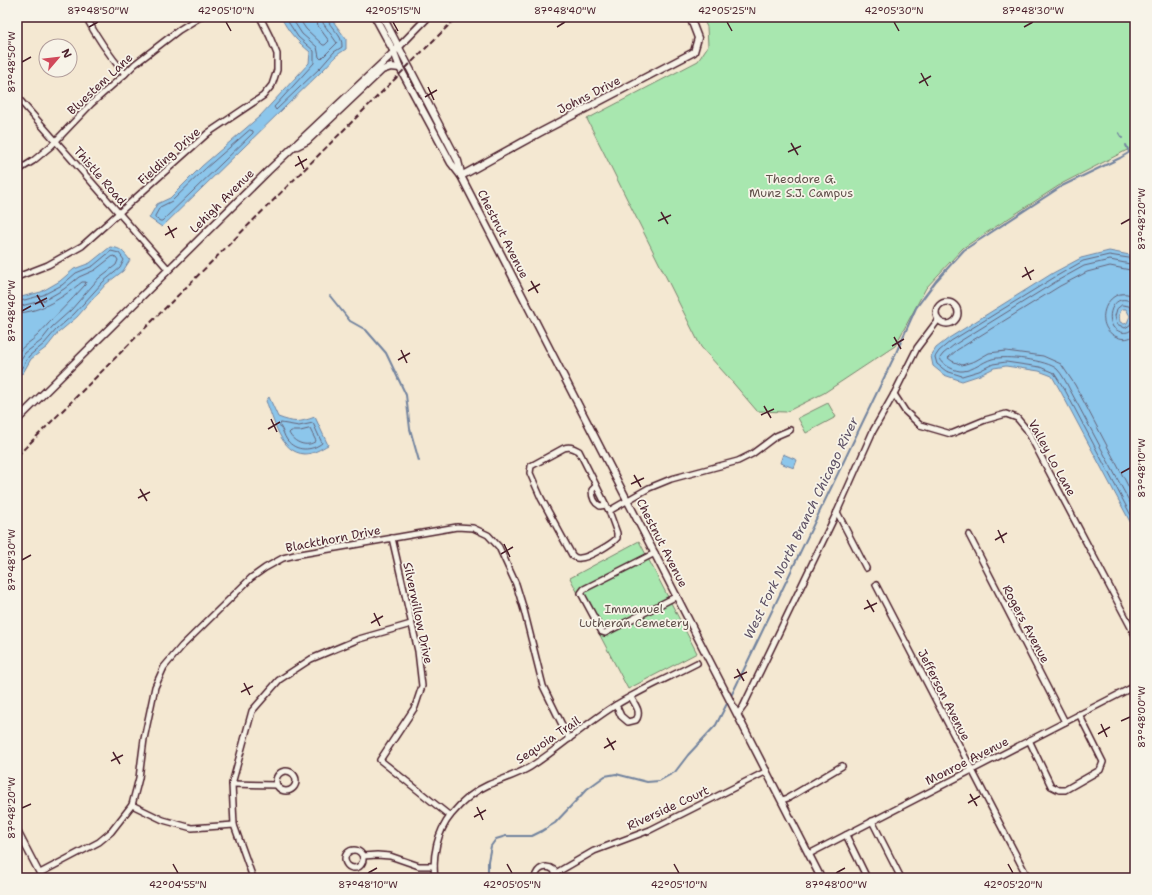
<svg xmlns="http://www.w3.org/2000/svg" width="1152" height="895" font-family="'Shantell Sans',sans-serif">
  <rect width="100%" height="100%" fill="#f4e8d2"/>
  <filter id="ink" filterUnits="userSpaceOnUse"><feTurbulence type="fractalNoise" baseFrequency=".025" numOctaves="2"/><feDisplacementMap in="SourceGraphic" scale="8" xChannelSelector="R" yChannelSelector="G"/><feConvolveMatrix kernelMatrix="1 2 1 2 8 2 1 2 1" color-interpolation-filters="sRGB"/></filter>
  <g filter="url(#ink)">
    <g fill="#a8e7af" stroke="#79836d">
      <path d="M 702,17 L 1135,17 L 1135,146 L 1063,183 L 963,248 L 926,288 L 895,346 L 824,393 L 786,412 L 757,411 L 728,377 L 701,347 L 587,119 L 698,61 L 708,46 L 707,27 Z"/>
      <path d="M 828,403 L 836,417 L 806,433 L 798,418 Z"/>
      <path d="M 639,541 L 697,653 L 628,689 L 570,578 Z"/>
    </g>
    <g fill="#8cc6eb" stroke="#72839e" fill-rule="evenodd">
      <path d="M 281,17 L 330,17 L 346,39 L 346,49 L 337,55 L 324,69 L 162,227 L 149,218 L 157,204 L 170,198 L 202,166 L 260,116 L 309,63 L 310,52 C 298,42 288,32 281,17 Z"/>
      <path d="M 110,247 C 122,248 123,252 130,260 L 123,271 L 106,284 L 77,317 L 58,333 L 47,347 L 31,359 L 23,373 L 17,375 L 17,298 L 41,292 L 60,281 L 74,269 L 90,263 Z"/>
      <path d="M 1109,251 L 1135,256 L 1135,531 L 1061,392 L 1052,376 L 1039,371 L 1006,366 L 994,368 L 980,375 L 962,381 L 944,375 L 933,366 L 931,356 L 936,348 L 949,338 L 1053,273 L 1081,258 ZM 1122,309 L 1126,309 L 1130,316 L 1127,323 L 1124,324 L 1120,322 C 1119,317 1119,312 1122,309 Z"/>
      <path d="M 269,397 L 278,417 C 295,423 298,423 315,417 L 328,445 C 321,449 313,454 305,454 C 280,453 274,419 266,401 Z"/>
      <path d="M 783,454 L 797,460 L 794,468 L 780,463 Z"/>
    </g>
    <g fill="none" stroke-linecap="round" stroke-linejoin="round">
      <g stroke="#646278" stroke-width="1">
        <path d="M 285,17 L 298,37 L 314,51 L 314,63 L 274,107 L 276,110 L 321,67 L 334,52 L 342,47 C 343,33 329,29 327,17"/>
        <path d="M 291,17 L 302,34 L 317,47 L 319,57 L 321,59 L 337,43 L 323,23 L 322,17"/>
        <path d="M 298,17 L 306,29 L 323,45 L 325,45 L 329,41 L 318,26 L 316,17"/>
        <path d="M 250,130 L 253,131 L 253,133 L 162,221 L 160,221 L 155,218 L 155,216 L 160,207 L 172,201 L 205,169 Z"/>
        <path d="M 1135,259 L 1109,255 L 1083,261 L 1055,277 L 951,341 L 939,351 L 935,357 L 937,364 L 946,371 L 962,376 L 979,371 L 993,364 L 1006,362 L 1040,367 L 1054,373 L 1065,390 L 1135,523"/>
        <path d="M 1135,265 L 1110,260 L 1084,266 L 1057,281 L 954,345 L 943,354 L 940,358 C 942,365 956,372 963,371 C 974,370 982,362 992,359 C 1005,355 1047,360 1057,369 C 1062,374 1066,382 1069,388 L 1135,512"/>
        <path d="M 1135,271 L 1110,266 L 1087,272 L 1060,286 L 957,350 L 948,358 L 952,361 L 962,365 L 975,361 L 989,353 L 1006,351 L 1043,356 L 1061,364 L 1075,385 L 1135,499"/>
        <path d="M 1135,297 C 1108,281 1090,326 1117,337 C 1124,340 1129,339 1135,335"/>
        <path d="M 17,302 L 43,295 L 62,285 L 76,273 L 93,266 L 111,251 L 119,253 L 124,260 L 120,268 L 103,282 L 74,314 L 56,330 L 44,344 L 29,356 L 21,369 L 17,370"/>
        <path d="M 1122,305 L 1129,306 L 1134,316 L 1130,325 L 1125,328 L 1117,324 L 1115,316 L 1117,309 Z"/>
        <path d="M 1135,305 C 1119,289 1104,311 1113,327 C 1120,334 1129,335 1135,326"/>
        <path d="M 17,307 L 45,300 L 64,289 L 79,277 L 95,270 L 113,256 L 116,257 L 118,260 L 116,265 L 99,278 L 71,310 L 52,327 L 41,341 L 25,353 L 17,365"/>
        <path d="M 17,313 C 42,312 63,297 82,282 L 86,282 L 85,285 C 70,302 53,318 38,335 C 31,342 22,346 17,354"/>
        <path d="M 281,423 L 299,426 L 313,423 L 322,443 C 312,451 296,452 287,440 C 284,436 283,430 280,426 Z"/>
        <path d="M 310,429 L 316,441 C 307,448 294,443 289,433 L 291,431 L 300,431 Z"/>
      </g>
      <g stroke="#72839e" stroke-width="2">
        <path d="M 1119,133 L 1122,138"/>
        <path d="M 1126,145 L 1129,152"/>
        <path d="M 330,296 L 350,321 L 366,330 L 386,353 L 406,395 L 410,429 L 419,461"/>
        <path d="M 488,878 L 488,861 L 491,846 L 496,839 L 506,836 L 532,836 L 542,831 L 555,823 L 587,789 L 605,776 L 616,774 L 647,782 L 659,781 L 675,772 L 688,755 L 716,725 L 734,690 L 854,440 L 895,355 L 916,308 L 936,281 L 964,250 L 1062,186 L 1120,158 L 1135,149"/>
      </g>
      <defs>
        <g id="minor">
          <path d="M 86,17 C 97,38 110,56 125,74"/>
          <path d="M 17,97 L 168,269"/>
          <path d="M 17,171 L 33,161 L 51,146 L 91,104 L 125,74 L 135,64 L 179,30 L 200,17"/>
          <path d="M 17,277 L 48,265 L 82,246 L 208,133 L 263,96 L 272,85 L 277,70 L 277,54 L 270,37 L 260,17"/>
          <circle cx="947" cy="313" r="11"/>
          <path d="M 894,394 L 905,411 L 920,425 L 951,434 L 985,420 L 1006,414 L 1017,418 L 1027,430 L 1135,635"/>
          <path d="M 596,486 L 592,490 C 592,497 594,503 600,506 L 606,505"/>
          <path d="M 609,511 L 617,533 L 617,538 C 612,544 588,558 580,558 C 577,559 574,557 572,555 L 541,498 L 530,473 L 531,466 L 564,448 C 570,446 573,448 579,451 L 609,511 L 649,488 L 671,479 L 738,461 L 752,454 L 776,436 L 790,430"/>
          <path d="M 837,512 L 866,568"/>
          <path d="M 969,535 L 1065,722"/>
          <path d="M 392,538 L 418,651 L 422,686 L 415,707 L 380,760 L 450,816"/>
          <path d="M 655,553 L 584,589 L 581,593 L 602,632 L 605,633 L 677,596"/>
          <path d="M 876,585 L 1028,878"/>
          <path d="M 616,705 L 621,716 L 628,722 L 636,720 C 642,712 635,705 631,697"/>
          <path d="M 738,714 L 743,707 L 837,512 L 873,431 L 894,394 L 917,348 L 938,320"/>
          <path d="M 1029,740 L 1051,786 L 1059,790 L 1065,790 L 1100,770 L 1103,762 L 1079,714"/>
          <circle cx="286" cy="781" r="10"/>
          <path d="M 232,784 L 277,785"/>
          <path d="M 782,800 L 788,798 L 842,766"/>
          <path d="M 132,805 L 163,820 L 192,828 L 234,825"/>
          <path d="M 872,821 L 900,876 L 896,878"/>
          <path d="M 17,830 L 42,878"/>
          <path d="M 846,835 L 867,878"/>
          <circle cx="354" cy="859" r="9"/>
          <path d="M 809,854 L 1135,686"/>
          <path d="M 363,856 L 377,855 L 390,856 L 419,866 L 434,866"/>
          <path d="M 40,873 L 99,842 L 111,832 L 132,805 L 139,778 L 144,739 L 155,687 L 164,667 L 182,646 L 251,578 L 265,568 L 283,558 L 295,555 L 457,527 L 473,528 L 488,535 L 499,547 L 516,584 L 524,610 L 543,686 L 569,739"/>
          <path d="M 556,873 L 594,851 L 650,830 L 767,771"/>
          <path d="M 253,878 L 234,825 L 232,784 L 252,711 L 279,680 L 311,659 L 359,639 L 411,624"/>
          <path d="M 435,878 C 432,857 437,832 451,815 C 461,803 474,791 488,785 C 502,779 517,775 530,767 C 560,748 586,723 616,705 C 642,689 670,677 697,663"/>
          <path d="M 535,878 C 537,868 546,864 554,870 L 557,878"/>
        </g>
        <g id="tertiary">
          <path d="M 375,17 L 394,52 L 400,68 L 451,163 L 461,176 L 821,878"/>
          <path d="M 383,17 L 458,161 L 461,173"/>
          <path d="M 297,146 L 307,141 L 382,70 L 391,67 L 400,68"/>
          <path d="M 461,176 L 539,133 L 694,52 L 698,38 L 690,17"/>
          <path d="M 17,420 L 268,171 L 394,52 L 428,17"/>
        </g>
      </defs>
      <use href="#minor" stroke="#4a1f2b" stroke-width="8"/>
      <use href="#tertiary" stroke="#4a1f2b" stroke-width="9"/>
      <use href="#minor" stroke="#f7f3e8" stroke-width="5"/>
      <use href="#tertiary" stroke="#f7f3e8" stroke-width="6"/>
      <path stroke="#4a1f2b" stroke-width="2" stroke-dasharray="6 3" stroke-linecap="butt" d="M 17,456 L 457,17"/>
    </g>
  </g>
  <path fill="none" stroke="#4a1f2b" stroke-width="1.5" d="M 226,22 L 231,31M 393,22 L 398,31M 727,22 L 732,31M 894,22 L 899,31M 89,27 L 98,22M 557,27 L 565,22M 1024,27 L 1033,22M 22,62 L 31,57M 921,73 L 928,86M 919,83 L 931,76M 428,87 L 434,100M 425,97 L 437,90M 791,143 L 798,155M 788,152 L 801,146M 298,156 L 304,169M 295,166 L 307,159M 661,212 L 668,224M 658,221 L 671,215M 1121,224 L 1130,219M 168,226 L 174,238M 165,235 L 177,228M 1025,267 L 1031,280M 1022,277 L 1034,270M 531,281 L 538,293M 528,291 L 540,284M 37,295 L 44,307M 35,304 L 47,298M 22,311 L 31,306M 894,337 L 901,349M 892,346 L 904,339M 401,350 L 407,363M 398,360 L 410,353M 764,406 L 771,418M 761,415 L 774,409M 271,419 L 277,432M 268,429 L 280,422M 1121,473 L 1130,468M 634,475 L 641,487M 631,484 L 644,478M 140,489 L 147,501M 138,498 L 150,492M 998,530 L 1004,543M 995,540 L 1007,533M 504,544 L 510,557M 501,554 L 513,547M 22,560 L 31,555M 867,600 L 874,612M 864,609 L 877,603M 374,613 L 380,626M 371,623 L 383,616M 737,669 L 744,681M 734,678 L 747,672M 244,683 L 250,695M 241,692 L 253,686M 1121,721 L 1130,717M 1101,724 L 1107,737M 1098,734 L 1110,727M 607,738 L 614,750M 604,748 L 616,741M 113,752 L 120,764M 111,761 L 123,755M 970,794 L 977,806M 968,803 L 980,796M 477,807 L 483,820M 22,808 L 31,804M 474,817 L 486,810M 173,864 L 178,873M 507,864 L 512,873M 674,864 L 679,873M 1008,864 L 1013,873M 368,873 L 377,868M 836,873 L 845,868"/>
  <g text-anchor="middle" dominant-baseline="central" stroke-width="3.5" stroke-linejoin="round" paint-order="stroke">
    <g font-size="12" fill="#4a1f2b" stroke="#f7f3e8">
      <text transform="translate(100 84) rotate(-43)">Bluestem Lane</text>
      <text transform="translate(589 95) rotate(-27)">Johns Drive</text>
      <text transform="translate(169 156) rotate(-42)">Fielding Drive</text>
      <text transform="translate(100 176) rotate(49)">Thistle Road</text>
      <text transform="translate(222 201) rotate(-45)">Lehigh Avenue</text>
      <text transform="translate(503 234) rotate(63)">Chestnut Avenue</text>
      <text transform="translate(1052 458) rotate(61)">Valley Lo Lane</text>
      <text transform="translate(333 539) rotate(-11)">Blackthorn Drive</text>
      <text transform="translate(662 543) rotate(63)">Chestnut Avenue</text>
      <text transform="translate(418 613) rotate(78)">Silverwillow Drive</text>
      <text transform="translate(1026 624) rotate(62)">Rogers Avenue</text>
      <text transform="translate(944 695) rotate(63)">Jefferson Avenue</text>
      <text transform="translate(548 740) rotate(-34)">Sequoia Trail</text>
      <text transform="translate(967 761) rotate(-27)">Monroe Avenue</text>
      <text transform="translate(668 808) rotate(-25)">Riverside Court</text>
    </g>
    <g font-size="12" fill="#62514c" stroke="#f7f3e8">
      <text x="801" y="179">Theodore G.<tspan x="801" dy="14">Munz S.J. Campus</tspan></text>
      <text x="634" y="609">Immanuel<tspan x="634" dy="14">Lutheran Cemetery</tspan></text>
    </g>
    <g font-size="13" font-style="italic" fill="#5e5165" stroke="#f7f3e8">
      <text transform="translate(801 528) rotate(-64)">West Fork North Branch Chicago River</text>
    </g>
  </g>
  <rect width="1152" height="895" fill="none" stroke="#f7f3e8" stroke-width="44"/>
  <g transform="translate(58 58) rotate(62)"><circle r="19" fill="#f7f3e8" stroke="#b29e9c"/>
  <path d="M0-3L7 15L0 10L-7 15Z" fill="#d1495b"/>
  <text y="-6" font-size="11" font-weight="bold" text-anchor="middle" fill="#4a1f2b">N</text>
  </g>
  <rect x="22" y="22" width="1108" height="851" fill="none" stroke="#4a1f2b" stroke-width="1.5"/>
  <g font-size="10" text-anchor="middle" fill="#4a1f2b">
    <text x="98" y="14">87°48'50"W</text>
    <text x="226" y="14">42°05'10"N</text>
    <text x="393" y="14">42°05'15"N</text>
    <text x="565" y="14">87°48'40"W</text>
    <text x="727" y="14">42°05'25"N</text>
    <text x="894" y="14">42°05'30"N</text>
    <text x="1033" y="14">87°48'30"W</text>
    <text transform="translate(11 62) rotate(-90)" y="4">87°48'50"W</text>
    <text transform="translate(1141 219) rotate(-90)" y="4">87°48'20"W</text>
    <text transform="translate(11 311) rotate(-90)" y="4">87°48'40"W</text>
    <text transform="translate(1141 468) rotate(-90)" y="4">87°48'10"W</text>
    <text transform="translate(11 560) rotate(-90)" y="4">87°48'30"W</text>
    <text transform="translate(1141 717) rotate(-90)" y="4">87°48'00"W</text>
    <text transform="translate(11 808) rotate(-90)" y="4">87°48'20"W</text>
    <text x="178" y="888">42°04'55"N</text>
    <text x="368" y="888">87°48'10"W</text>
    <text x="512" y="888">42°05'05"N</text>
    <text x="679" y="888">42°05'10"N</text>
    <text x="836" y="888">87°48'00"W</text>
    <text x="1013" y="888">42°05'20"N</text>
  </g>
</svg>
